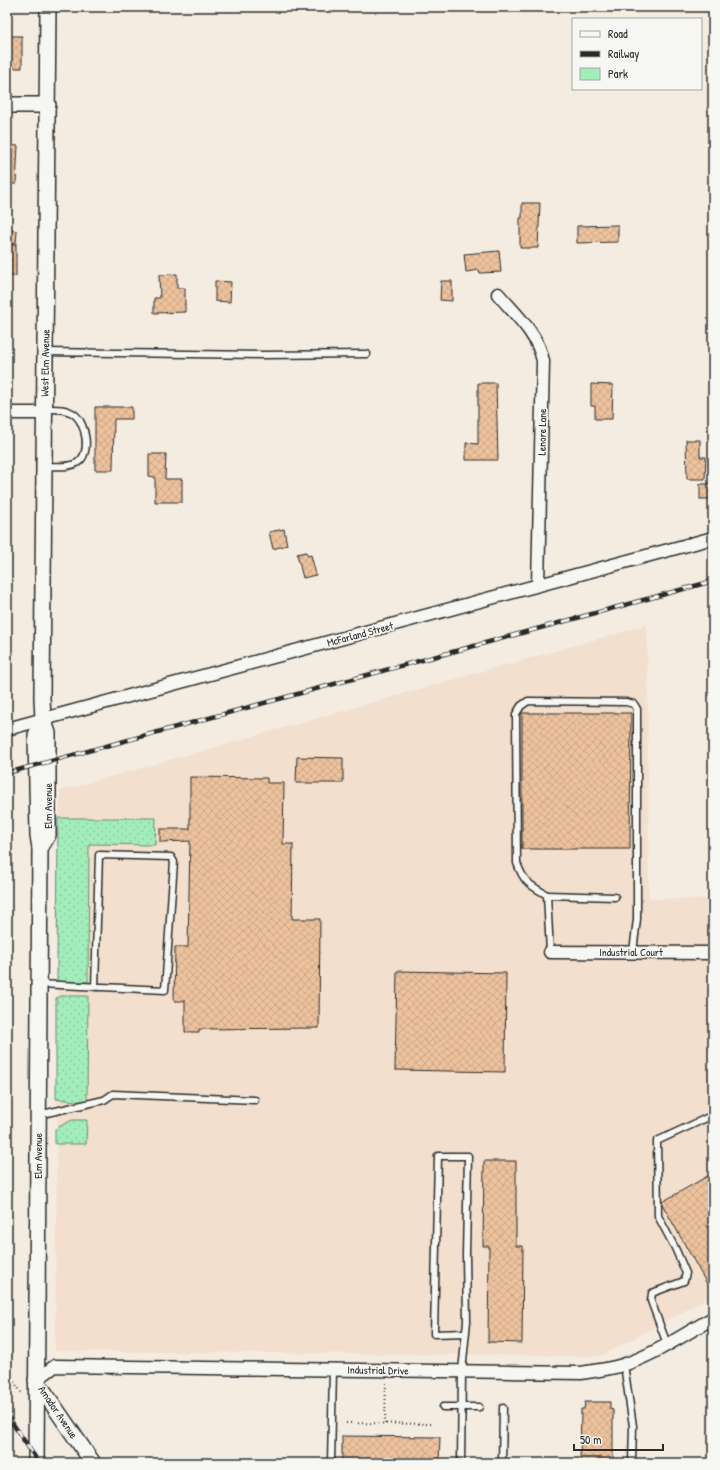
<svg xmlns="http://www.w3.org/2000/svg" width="720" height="1470" font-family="'Patrick Hand',sans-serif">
  <defs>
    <pattern id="green-dots" width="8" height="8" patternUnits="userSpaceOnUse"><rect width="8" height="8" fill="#a3edbb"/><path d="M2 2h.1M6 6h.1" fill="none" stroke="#8ccba1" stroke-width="1.8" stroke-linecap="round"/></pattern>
    <pattern id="building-cross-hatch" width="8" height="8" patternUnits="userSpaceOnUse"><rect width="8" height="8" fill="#edc29d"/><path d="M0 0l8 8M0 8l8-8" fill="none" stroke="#cba787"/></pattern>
  </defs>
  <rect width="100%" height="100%" fill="#f4ece1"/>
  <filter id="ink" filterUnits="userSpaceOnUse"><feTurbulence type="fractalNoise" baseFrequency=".025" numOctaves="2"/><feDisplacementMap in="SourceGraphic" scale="8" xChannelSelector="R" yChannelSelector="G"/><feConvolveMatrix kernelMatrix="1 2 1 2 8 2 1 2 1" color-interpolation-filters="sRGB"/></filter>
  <g filter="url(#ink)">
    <path fill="#f2dfcd" d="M 647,625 L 649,899 L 713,899 L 713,1295 L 601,1356 L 55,1351 L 60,791 Z"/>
    <g fill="url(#green-dots)" stroke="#678c73">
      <path d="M 58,818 L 156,818 L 155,845 L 89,844 L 88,982 L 60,982 L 57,980 Z"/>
      <path d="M 61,996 L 88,996 L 87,1102 L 56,1099 L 56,998 Z"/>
      <path d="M 72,1120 L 87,1120 L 86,1144 L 55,1144 L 55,1129 Z"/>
    </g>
    <g fill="url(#building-cross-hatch)" stroke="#2b2b2b">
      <path d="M 11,36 L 22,36 L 22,68 L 7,68 L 7,40 L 11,40 Z"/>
      <path d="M 7,145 L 18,146 L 16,184 L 7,184 Z"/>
      <path d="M 522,203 L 540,203 L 538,248 L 520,248 L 520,218 L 522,218 Z"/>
      <path d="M 618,225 L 618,242 L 577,243 L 577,226 Z"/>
      <path d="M 7,230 L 17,231 L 16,244 L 7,243 Z"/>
      <rect x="7" y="245" width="9" height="31"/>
      <path d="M 499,251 L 501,272 L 480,273 L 479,270 L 466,272 L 464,254 Z"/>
      <path d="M 177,274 L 177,288 L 185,288 L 185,312 L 154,313 L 154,298 L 160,298 L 159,275 Z"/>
      <path d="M 215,281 L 231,282 L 230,302 L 215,301 Z"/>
      <path d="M 441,281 L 452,281 L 452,301 L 440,300 Z"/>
      <path d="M 478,383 L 496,383 L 498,460 L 466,460 L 466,443 L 478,444 Z"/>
      <path d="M 591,384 L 613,385 L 612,419 L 595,419 L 595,406 L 591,406 Z"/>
      <path d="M 95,407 L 132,407 L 132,419 L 114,419 L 113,470 L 95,470 Z"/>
      <path d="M 686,440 L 700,440 L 700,457 L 706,457 L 705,479 L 687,479 Z"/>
      <path d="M 149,454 L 166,454 L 165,479 L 182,479 L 182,502 L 155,502 L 155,477 L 149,476 Z"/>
      <rect x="700" y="484" width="13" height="15"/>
      <path d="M 284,529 L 287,545 L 273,549 L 269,532 Z"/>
      <path d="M 306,552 L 308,556 L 311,555 L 316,575 L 303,578 L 297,554 Z"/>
      <path d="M 522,713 L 631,713 L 630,849 L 522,849 Z"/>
      <path d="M 297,757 L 343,758 L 343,783 L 296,783 Z"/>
      <path d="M 190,777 L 267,778 L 267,783 L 284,783 L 283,844 L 293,844 L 292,919 L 320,919 L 319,1028 L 199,1029 L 199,1032 L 185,1032 L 185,1001 L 174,1001 L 175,947 L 188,947 L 190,841 L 160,842 L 160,829 L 190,829 Z"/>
      <path d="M 397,971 L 506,973 L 505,1072 L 395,1070 Z"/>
      <path d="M 484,1161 L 516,1161 L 516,1246 L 523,1246 L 522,1343 L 488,1342 L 489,1246 L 483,1246 Z"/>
      <path d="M 713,1173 L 713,1281 L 707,1284 L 662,1204 L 662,1202 Z"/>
      <path d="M 585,1402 L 610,1402 L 610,1409 L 613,1410 L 613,1463 L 580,1463 L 581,1409 L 584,1409 Z"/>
      <path d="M 342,1436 L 440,1437 L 439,1463 L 342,1463 Z"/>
    </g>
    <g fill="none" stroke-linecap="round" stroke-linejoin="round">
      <defs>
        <g id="service">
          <path d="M 45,352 L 263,355 L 367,354"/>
          <path d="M 44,466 C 54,466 68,468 77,463 C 92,454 86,423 74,414 C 65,408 55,409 44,409"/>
          <path d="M 547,895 L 615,897"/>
          <path d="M 550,952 L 547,895 C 530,885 524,883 517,863 L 516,714 L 521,706 L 528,701 L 626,702 L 634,704 L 637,709 L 637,919 L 633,952"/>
          <path d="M 39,984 L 165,990 L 174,862 L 171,857 L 99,855 L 95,987"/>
          <path d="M 38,1115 L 104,1100 L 113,1094 L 255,1100"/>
          <path d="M 667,1344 L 651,1301 L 652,1293 L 684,1281 L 686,1273 L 675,1248 L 658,1216 L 657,1141 L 713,1115"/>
          <path d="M 624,1365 L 633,1426 L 632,1463"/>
          <path d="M 443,1407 L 479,1407"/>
          <path d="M 331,1463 L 333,1370"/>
          <path d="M 461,1463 L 462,1371 L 467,1321 L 466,1254 L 468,1156 L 438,1156 L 434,1334 L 466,1333"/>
          <path d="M 502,1463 L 503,1408"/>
        </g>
        <g id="minor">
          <path d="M 498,294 C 515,314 538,334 543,361 L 538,585"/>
          <path d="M 7,413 L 44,413"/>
          <path d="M 7,729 L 713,538"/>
          <path d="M 550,952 L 713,953"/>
          <path d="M 36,1380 L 55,1366 L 581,1373 C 595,1371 609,1369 623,1365 C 654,1355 685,1334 713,1318"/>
        </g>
        <g id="tertiary">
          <path d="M 7,105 L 48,105"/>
          <path d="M 40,848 L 48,835 L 48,733 L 43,719 L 42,698 L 48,7"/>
          <path d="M 36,1380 L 93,1463"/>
          <path d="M 36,1463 L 40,848 L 38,835 L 36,735 L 43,719"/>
        </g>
      </defs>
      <use href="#service" stroke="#2b2b2b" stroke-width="9"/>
      <use href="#minor" stroke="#2b2b2b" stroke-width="15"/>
      <use href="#tertiary" stroke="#2b2b2b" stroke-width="18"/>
      <g stroke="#2b2b2b" stroke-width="2" stroke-dasharray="1 3" stroke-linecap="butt">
        <path d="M 7,1372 L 23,1395"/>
        <path d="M 346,1423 L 433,1424"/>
        <path d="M 385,1424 L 386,1381"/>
      </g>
      <use href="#service" stroke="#f6f6f2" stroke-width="6"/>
      <use href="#minor" stroke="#f6f6f2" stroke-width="12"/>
      <use href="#tertiary" stroke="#f6f6f2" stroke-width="15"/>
      <defs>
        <g id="rail">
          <path d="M 7,773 L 713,581"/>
          <path d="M 7,1415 L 39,1463"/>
        </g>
      </defs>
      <use href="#rail" stroke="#2b2b2b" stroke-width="4.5"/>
      <use href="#rail" stroke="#f6f6f2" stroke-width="3" stroke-dasharray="9" stroke-linecap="butt"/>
    </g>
  </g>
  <g text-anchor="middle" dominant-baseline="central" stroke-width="3.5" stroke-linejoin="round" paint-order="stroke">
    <g font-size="11" fill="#2b2b2b" stroke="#f6f6f2">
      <text transform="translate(45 363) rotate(-89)">West Elm Avenue</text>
      <text transform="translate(542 432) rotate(-89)">Lenore Lane</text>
      <text transform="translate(360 634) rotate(-15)">McFarland Street</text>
      <text transform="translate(48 806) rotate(-90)">Elm Avenue</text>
      <text x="631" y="952">Industrial Court</text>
      <text transform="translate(38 1156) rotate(-90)">Elm Avenue</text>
      <text transform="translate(378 1370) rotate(1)">Industrial Drive</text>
      <text transform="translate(58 1412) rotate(56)">Amador Avenue</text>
    </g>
  </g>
  <rect width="720" height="1470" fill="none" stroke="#f6f6f2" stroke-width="24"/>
  <rect x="12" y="12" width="696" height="1446" fill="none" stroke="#2b2b2b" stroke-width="1.5" filter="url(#ink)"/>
  <rect x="572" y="18" width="130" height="72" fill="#f6f6f2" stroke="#a5a5a2"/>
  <rect x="580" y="31" width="20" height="6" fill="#f6f6f2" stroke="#a5a5a2"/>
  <text x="608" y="38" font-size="12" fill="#2b2b2b">Road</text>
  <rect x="580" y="51" width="20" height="6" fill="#2b2b2b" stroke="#a5a5a2"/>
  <text x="608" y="58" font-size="12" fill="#2b2b2b">Railway</text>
  <rect x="580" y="68" width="20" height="12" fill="#a3edbb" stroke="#a5a5a2"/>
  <text x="608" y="78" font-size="12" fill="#2b2b2b">Park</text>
  <path d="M574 1444v6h89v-6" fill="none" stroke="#2b2b2b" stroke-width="2"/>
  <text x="580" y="1444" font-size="12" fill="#2b2b2b" stroke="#f6f6f2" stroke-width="3" paint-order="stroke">50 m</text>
</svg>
